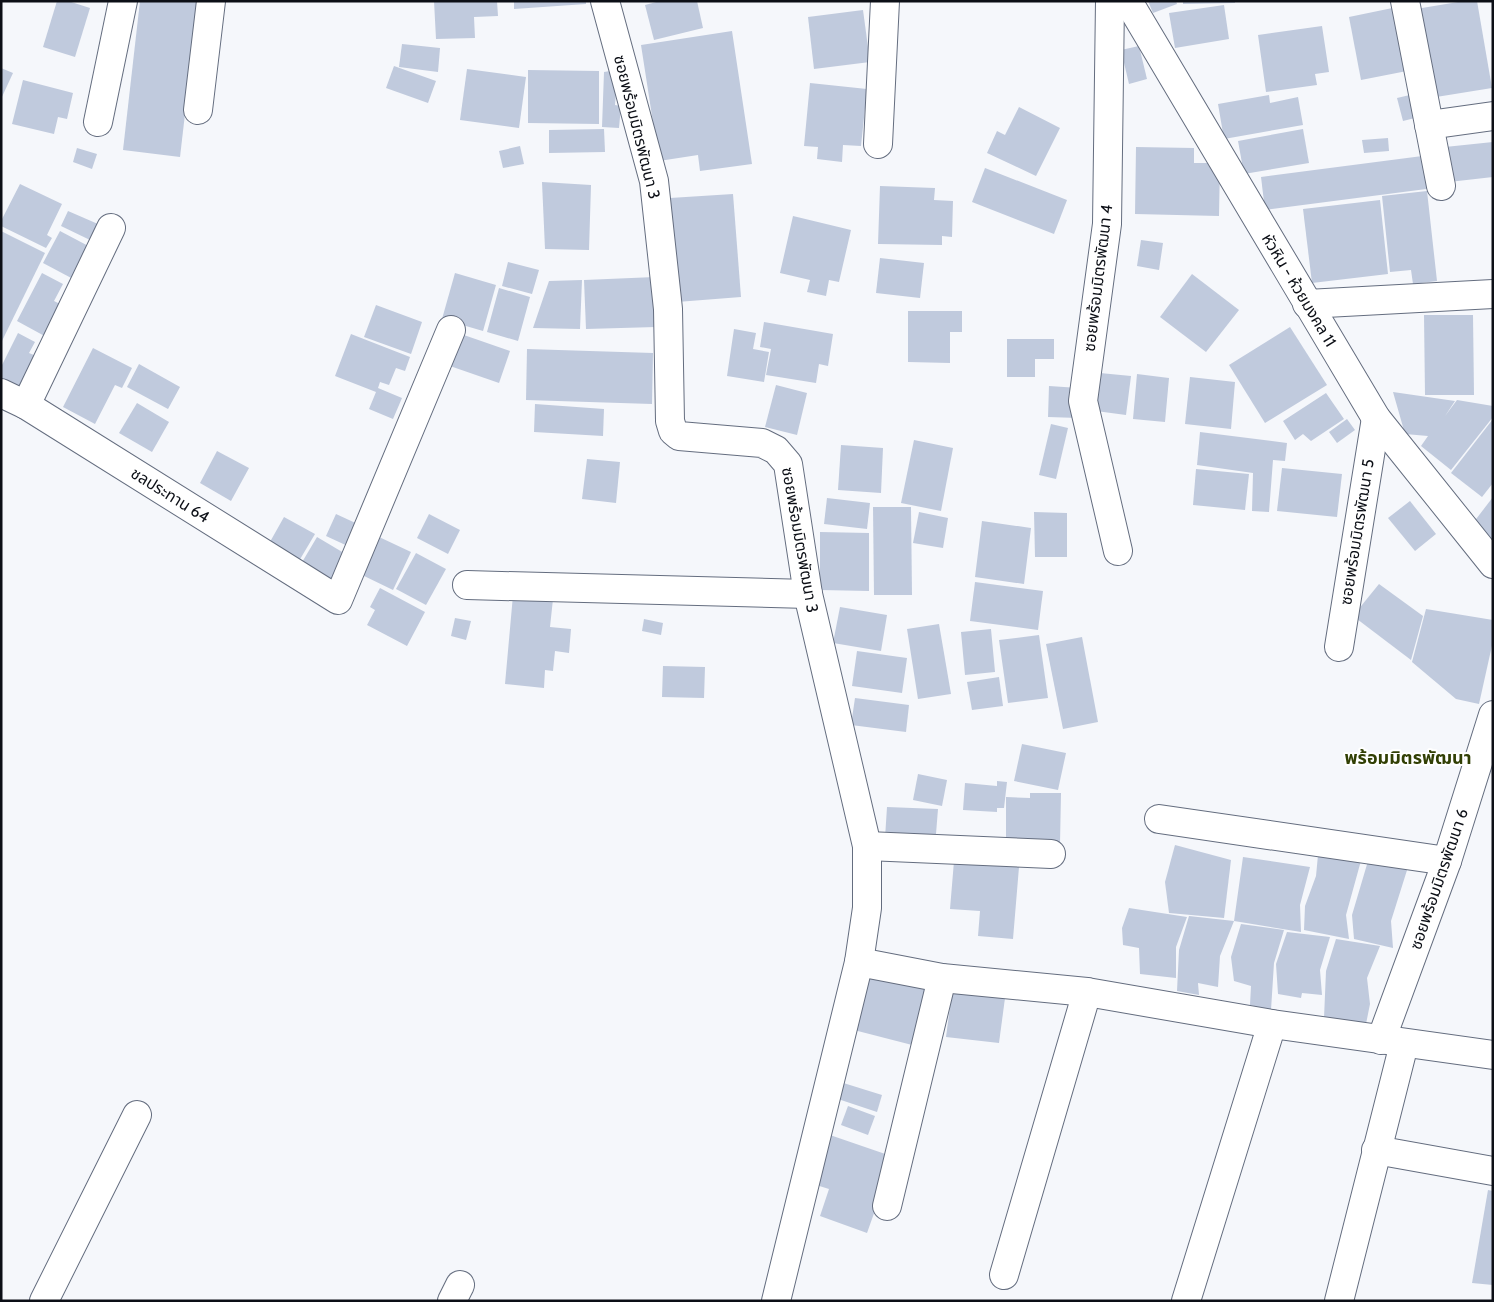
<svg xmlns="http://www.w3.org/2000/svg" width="1494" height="1302" font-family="Cabin,'Noto Sans Thai',sans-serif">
  <rect width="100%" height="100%" fill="#f5f7fb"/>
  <g fill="#c0cadd">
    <path d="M 57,1 L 68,1 L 90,8 L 75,57 L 43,47 Z"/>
    <path d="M 140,1 L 198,2 L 180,157 L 123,150 Z"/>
    <path d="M 434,1 L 497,1 L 498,16 L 474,17 L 475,38 L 436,39 Z"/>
    <path d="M 514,1 L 586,1 L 586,4 L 514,9 Z"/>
    <path d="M 660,1 L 697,1 L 703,28 L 654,40 L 645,5 Z"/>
    <path d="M 1148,1 L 1176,1 L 1177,4 L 1153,13 Z"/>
    <path d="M 1183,1 L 1235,1 L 1235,3 L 1183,4 Z"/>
    <path d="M 1464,1 L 1477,1 L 1492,88 L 1430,98 L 1416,9 Z"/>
    <path d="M 1224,5 L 1229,39 L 1175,48 L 1169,13 Z"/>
    <path d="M 1402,6 L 1412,70 L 1361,80 L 1349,17 Z"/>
    <path d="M 863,10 L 870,62 L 814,69 L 808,17 Z"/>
    <path d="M 1322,26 L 1329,72 L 1315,74 L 1317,85 L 1266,92 L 1258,35 Z"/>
    <path d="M 732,31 L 752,164 L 700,171 L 698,155 L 659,161 L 641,45 Z"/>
    <path d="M 402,44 L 440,48 L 438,72 L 399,67 Z"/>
    <path d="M 1139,46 L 1147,79 L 1129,84 L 1121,50 Z"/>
    <path d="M 394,66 L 436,81 L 428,103 L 386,88 Z"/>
    <path d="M 1,68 L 13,73 L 1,99 Z"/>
    <path d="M 467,69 L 526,77 L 519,128 L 460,120 Z"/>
    <path d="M 528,70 L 599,71 L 599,124 L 528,123 Z"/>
    <path d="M 610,71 L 616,92 L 615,105 L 621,106 L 619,128 L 602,127 L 604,72 Z"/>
    <path d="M 23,80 L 73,93 L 67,119 L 58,117 L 54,134 L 12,124 Z"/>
    <path d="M 810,83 L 867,89 L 861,146 L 843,145 L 842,162 L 817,159 L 818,147 L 804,146 Z"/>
    <path d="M 1414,94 L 1419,117 L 1403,121 L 1397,98 Z"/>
    <path d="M 1269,95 L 1270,103 L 1298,97 L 1303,125 L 1224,139 L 1218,104 Z"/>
    <path d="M 1019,107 L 1060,128 L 1036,176 L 987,153 L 997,131 L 1005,135 Z"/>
    <path d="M 604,129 L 605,152 L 549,153 L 549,130 Z"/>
    <path d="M 1303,129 L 1309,163 L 1244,174 L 1238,141 Z"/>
    <path d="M 1388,138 L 1389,151 L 1364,153 L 1362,140 Z"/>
    <path d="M 1493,142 L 1493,177 L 1449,182 L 1445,147 Z"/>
    <path d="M 520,146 L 524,164 L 503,168 L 499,151 Z"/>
    <path d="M 1136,147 L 1194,148 L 1194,163 L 1220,163 L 1219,216 L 1135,214 Z"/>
    <path d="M 77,148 L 97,154 L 92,169 L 73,162 Z"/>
    <path d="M 1430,155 L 1434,188 L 1265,210 L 1261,177 Z"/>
    <path d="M 985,168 L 1067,200 L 1054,234 L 972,202 Z"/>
    <path d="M 542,182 L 591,185 L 589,250 L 545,249 Z"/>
    <path d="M 20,184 L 62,204 L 47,235 L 52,238 L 46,248 L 1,226 L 1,221 Z"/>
    <path d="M 880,186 L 935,188 L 934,200 L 953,201 L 952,237 L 942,236 L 942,245 L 878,244 Z"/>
    <path d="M 1427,191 L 1437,281 L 1413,284 L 1411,270 L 1390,272 L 1382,196 Z"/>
    <path d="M 733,194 L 741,297 L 677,302 L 670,198 Z"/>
    <path d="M 1380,200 L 1388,274 L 1312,283 L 1303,209 Z"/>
    <path d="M 68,211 L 98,224 L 90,240 L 61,226 Z"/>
    <path d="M 793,216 L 851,230 L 839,282 L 829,280 L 826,296 L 807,292 L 810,280 L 780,273 Z"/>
    <path d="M 1,231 L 45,253 L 1,343 Z"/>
    <path d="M 60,231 L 94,249 L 75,280 L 43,263 Z"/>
    <path d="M 1141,240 L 1163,243 L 1159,270 L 1137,266 Z"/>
    <path d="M 880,258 L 924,263 L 920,298 L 876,293 Z"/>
    <path d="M 508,262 L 539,270 L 532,294 L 502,286 Z"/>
    <path d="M 42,273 L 63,284 L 54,301 L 64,306 L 50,339 L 17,321 Z"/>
    <path d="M 455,273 L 496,285 L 483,331 L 442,319 Z"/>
    <path d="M 1192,274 L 1239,310 L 1206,352 L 1160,317 Z"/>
    <path d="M 655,277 L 656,327 L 586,329 L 584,280 Z"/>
    <path d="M 582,280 L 580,329 L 533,328 L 549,281 Z"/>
    <path d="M 499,288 L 530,297 L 518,341 L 487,332 Z"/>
    <path d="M 376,305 L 422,322 L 411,354 L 364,337 Z"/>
    <path d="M 908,311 L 962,311 L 962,332 L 950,332 L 950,363 L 908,362 Z"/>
    <path d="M 1424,315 L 1473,315 L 1474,395 L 1425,395 Z"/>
    <path d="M 764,322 L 833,334 L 828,366 L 819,364 L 816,383 L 766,375 L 771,349 L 760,347 Z"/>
    <path d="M 1290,327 L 1327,385 L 1265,423 L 1229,365 Z"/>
    <path d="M 734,329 L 756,333 L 753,349 L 769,352 L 764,382 L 727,376 Z"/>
    <path d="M 18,333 L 35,342 L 29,353 L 41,358 L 31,390 L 1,383 L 1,367 Z"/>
    <path d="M 351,334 L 410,357 L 405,371 L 396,368 L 389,385 L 380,382 L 378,388 L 402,398 L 393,419 L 369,409 L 376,392 L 335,376 Z"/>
    <path d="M 461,334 L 510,351 L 499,383 L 450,366 Z"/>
    <path d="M 1007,339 L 1054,339 L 1054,359 L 1035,359 L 1035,377 L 1007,377 Z"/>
    <path d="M 93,348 L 132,368 L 122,388 L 115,385 L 95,424 L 63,407 Z"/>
    <path d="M 527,349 L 653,353 L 652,404 L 526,400 Z"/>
    <path d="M 139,364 L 180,387 L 168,409 L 127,387 Z"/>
    <path d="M 1100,373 L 1131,376 L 1126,415 L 1096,411 Z"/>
    <path d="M 1137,374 L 1169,378 L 1165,422 L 1133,419 Z"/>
    <path d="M 1190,377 L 1235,382 L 1231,429 L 1185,424 Z"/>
    <path d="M 776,385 L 807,393 L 797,435 L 765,427 Z"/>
    <path d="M 1049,386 L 1079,388 L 1078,418 L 1048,417 Z"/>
    <path d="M 1393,392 L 1455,401 L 1445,416 L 1457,400 L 1493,406 L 1493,417 L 1451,470 L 1421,446 L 1428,436 L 1405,434 Z"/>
    <path d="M 1326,393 L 1344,419 L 1311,441 L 1303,434 L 1295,440 L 1283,421 Z"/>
    <path d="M 137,403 L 169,422 L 152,452 L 119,433 Z"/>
    <path d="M 535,404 L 604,409 L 603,436 L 534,432 Z"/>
    <path d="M 1347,419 L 1355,430 L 1337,443 L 1329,432 Z"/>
    <path d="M 1493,419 L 1493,483 L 1482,497 L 1451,473 Z"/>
    <path d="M 1051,424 L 1068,428 L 1056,479 L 1039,475 Z"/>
    <path d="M 1200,432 L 1287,443 L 1285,461 L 1273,460 L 1269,512 L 1252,511 L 1253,473 L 1197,465 Z"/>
    <path d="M 914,440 L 953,448 L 941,511 L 901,503 Z"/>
    <path d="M 841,445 L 883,448 L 881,493 L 838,490 Z"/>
    <path d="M 217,451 L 249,468 L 231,501 L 200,483 Z"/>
    <path d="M 587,459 L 620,462 L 616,503 L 582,499 Z"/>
    <path d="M 1282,468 L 1342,474 L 1337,517 L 1277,511 Z"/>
    <path d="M 1196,469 L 1249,474 L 1245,510 L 1193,505 Z"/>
    <path d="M 1493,497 L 1493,543 L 1470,527 Z"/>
    <path d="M 827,498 L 870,503 L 867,529 L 824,524 Z"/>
    <path d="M 1410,501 L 1436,534 L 1415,551 L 1388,518 Z"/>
    <path d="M 873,507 L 911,507 L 912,595 L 874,595 Z"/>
    <path d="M 919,512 L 948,518 L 943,548 L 913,543 Z"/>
    <path d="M 1034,512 L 1067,513 L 1067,557 L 1035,557 Z"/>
    <path d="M 336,514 L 362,526 L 352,548 L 326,536 Z"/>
    <path d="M 429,514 L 460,530 L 448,554 L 417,538 Z"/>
    <path d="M 284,517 L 315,534 L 296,566 L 266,549 Z"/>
    <path d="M 982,521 L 1031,528 L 1024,584 L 975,577 Z"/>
    <path d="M 820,532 L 869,533 L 869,591 L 820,590 Z"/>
    <path d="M 377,536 L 411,552 L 393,590 L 360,574 Z"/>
    <path d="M 317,537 L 349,556 L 331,588 L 298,569 Z"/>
    <path d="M 416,553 L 446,569 L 426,605 L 396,589 Z"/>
    <path d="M 975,582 L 1043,591 L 1038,630 L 970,621 Z"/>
    <path d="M 1379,584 L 1423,616 L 1411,660 L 1353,616 Z"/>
    <path d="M 380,588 L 425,612 L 407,646 L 367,625 L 375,610 L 370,607 Z"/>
    <path d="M 513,595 L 553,599 L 550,627 L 571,629 L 569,653 L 555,651 L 553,671 L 545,670 L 544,688 L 505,684 Z"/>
    <path d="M 840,607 L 887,615 L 881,651 L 833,643 Z"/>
    <path d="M 1426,609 L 1493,620 L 1493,641 L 1479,704 L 1456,699 L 1412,662 Z"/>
    <path d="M 455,618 L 471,621 L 466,640 L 451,636 Z"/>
    <path d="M 644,619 L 663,623 L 661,635 L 642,631 Z"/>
    <path d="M 939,624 L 951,694 L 918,699 L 907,629 Z"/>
    <path d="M 991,629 L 995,672 L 965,675 L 961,632 Z"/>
    <path d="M 1039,635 L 1048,698 L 1008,703 L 999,640 Z"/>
    <path d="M 1082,637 L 1098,722 L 1063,729 L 1046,644 Z"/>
    <path d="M 857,651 L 907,658 L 902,693 L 852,686 Z"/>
    <path d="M 663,666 L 705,667 L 704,698 L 662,697 Z"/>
    <path d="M 999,677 L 1003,706 L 972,710 L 967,682 Z"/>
    <path d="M 855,698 L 909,705 L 906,732 L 851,725 Z"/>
    <path d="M 1022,744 L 1066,753 L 1058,790 L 1014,781 Z"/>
    <path d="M 918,774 L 947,780 L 942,806 L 913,800 Z"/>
    <path d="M 997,781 L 1007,782 L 1004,808 L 997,808 L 997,812 L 963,810 L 965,783 L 997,786 Z"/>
    <path d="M 1030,793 L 1061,793 L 1060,844 L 1006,843 L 1006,797 L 1030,798 Z"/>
    <path d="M 887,807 L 938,809 L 936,834 L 927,834 L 927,840 L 885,838 Z"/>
    <path d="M 1175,845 L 1231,860 L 1224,918 L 1169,913 L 1165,882 Z"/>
    <path d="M 1318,855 L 1362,857 L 1346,915 L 1349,939 L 1304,930 L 1305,906 L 1316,876 Z"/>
    <path d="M 1243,857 L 1310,867 L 1300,905 L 1301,932 L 1234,921 Z"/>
    <path d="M 954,861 L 1019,867 L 1013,939 L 978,936 L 980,911 L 950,909 Z"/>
    <path d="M 1368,861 L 1408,867 L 1391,921 L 1393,948 L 1354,939 L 1352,915 Z"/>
    <path d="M 1129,908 L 1187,917 L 1176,947 L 1176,978 L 1140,974 L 1139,948 L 1123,945 L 1122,928 Z"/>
    <path d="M 1189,916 L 1234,921 L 1220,956 L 1218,987 L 1198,983 L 1199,995 L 1177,991 L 1179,950 Z"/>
    <path d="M 1241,924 L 1284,930 L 1274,963 L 1271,1010 L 1250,1005 L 1251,986 L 1234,981 L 1231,957 Z"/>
    <path d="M 1287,932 L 1330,937 L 1320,970 L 1322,995 L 1302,993 L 1301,998 L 1278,994 L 1276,964 Z"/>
    <path d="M 1336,939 L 1380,946 L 1367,978 L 1370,1004 L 1366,1024 L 1324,1018 L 1326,971 Z"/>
    <path d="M 865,972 L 930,989 L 916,1046 L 850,1029 Z"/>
    <path d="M 952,992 L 1005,998 L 999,1043 L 946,1037 Z"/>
    <path d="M 837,1081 L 882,1095 L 877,1112 L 832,1097 Z"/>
    <path d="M 848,1106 L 875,1116 L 868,1135 L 841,1125 Z"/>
    <path d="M 830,1135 L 894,1157 L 867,1233 L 820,1216 L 829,1189 L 813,1184 Z"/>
    <path d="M 1488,1190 L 1493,1191 L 1493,1285 L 1472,1283 Z"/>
  </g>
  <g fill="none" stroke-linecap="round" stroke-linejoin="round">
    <defs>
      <g id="minor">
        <path d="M 605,1 L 654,181 L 668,309 L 670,421 L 673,431 L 679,436 L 762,443 L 776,450 L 788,464 L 808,594 L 867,846 L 867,908 L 859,962 L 776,1301"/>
        <path d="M 1110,1 L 1107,224 L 1083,401 L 1118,551"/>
        <path d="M 1128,1 L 1376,418 L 1493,564"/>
        <path d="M 1405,1 L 1441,186"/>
        <path d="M 198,110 L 211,1"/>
        <path d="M 98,122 L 123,1"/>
        <path d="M 1429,125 L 1493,116"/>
        <path d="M 878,144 L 885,1"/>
        <path d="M 1307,304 L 1493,294"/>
        <path d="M 1,393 L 26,405 L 338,600 L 451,330"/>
        <path d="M 26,405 L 111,228"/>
        <path d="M 467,585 L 808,594"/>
        <path d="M 1339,647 L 1376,418"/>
        <path d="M 1159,819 L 1447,861"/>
        <path d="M 867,846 L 1051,854"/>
        <path d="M 859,962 L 942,978 L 1087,992 L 1272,1024 L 1493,1055"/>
        <path d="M 1381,1040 L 1447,861 L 1493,715"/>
        <path d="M 1376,1150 L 1493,1171"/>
        <path d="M 887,1206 L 942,978"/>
        <path d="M 1004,1275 L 1087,992"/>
        <path d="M 44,1301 L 137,1115"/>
        <path d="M 452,1301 L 460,1285"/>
        <path d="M 1186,1301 L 1272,1024"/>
        <path d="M 1339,1301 L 1404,1044"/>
      </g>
    </defs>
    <use href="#minor" stroke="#646d7f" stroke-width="30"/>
    <use href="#minor" stroke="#fff" stroke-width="28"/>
  </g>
  <g text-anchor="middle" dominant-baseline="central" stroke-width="4" stroke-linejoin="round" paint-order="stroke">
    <g font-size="16" fill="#0c0f16" stroke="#fff">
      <text transform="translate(637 127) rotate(76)">ซอยพร้อมมิตรพัฒนา 3</text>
      <text transform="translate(1098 278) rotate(-83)">ซอยพร้อมมิตรพัฒนา 4</text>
      <text transform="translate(1299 290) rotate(59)">หัวหิน - ห้วยมงคล 11</text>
      <text transform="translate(170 495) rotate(32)">ชลประทาน 64</text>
      <text transform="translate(1357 532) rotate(-81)">ซอยพร้อมมิตรพัฒนา 5</text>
      <text transform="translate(800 540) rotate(80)">ซอยพร้อมมิตรพัฒนา 3</text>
      <text transform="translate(1439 879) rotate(-71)">ซอยพร้อมมิตรพัฒนา 6</text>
    </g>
    <g font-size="18" font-weight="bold" fill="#313f04" stroke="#fff">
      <text x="1408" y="758">พร้อมมิตรพัฒนา</text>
    </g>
  </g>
  <rect width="1494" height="1302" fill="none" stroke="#0c0f16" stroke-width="5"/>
</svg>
